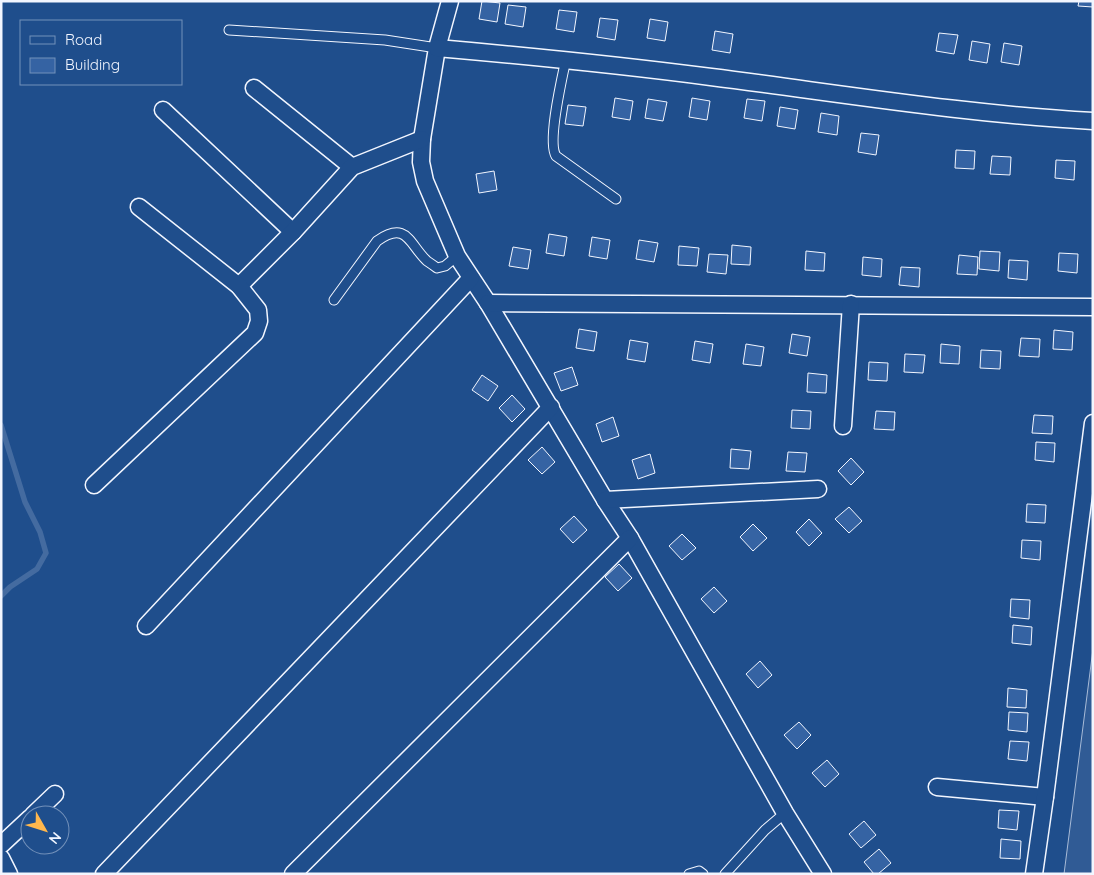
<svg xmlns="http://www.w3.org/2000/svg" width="1094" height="875" font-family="Quicksand,sans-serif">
  <rect width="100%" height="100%" fill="#1f4e8c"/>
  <path fill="#305b95" stroke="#a8bbd7" d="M 1093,649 L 1093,874 L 1064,874 Z"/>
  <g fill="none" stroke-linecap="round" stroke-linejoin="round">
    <path stroke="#446ba0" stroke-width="5.5" d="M 1,425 L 25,502 L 40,532 L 46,553 L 37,569 L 10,587 L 1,596"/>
  </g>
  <g fill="#3563a3" stroke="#f2f6ff">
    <path d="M 482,1 L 500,3 L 497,22 L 479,19 Z"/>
    <path d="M 1079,1 L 1093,1 L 1093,7 L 1078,6 Z"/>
    <path d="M 508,5 L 526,7 L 523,27 L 505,24 Z"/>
    <path d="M 559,10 L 577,12 L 574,32 L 556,29 Z"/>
    <path d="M 600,18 L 618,20 L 615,40 L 597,37 Z"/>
    <path d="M 650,19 L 668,22 L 665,41 L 647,38 Z"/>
    <path d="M 715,31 L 733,34 L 730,53 L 712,50 Z"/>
    <path d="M 939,33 L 958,35 L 954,54 L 936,51 Z"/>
    <path d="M 972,41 L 990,44 L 987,63 L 969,60 Z"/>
    <path d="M 1004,43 L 1022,46 L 1019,65 L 1001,62 Z"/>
    <path d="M 615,98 L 633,101 L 630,120 L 612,117 Z"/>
    <path d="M 692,98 L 710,101 L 707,120 L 689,117 Z"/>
    <path d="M 648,99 L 667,102 L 663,121 L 645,118 Z"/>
    <path d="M 747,99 L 765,101 L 762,121 L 744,118 Z"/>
    <path d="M 568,105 L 586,107 L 583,126 L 565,124 Z"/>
    <path d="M 780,107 L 798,110 L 795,129 L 777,126 Z"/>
    <path d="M 821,113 L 839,116 L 837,135 L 818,132 Z"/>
    <path d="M 861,133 L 879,135 L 876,155 L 858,152 Z"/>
    <path d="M 956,150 L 975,151 L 974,169 L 955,168 Z"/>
    <path d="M 992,156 L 1011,157 L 1010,175 L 990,174 Z"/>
    <path d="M 1056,160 L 1075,161 L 1074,180 L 1055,178 Z"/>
    <path d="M 494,171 L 497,190 L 479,193 L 476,174 Z"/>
    <path d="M 549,234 L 567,237 L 564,256 L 546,253 Z"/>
    <path d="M 592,237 L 610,240 L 607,259 L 589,256 Z"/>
    <path d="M 639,240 L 658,243 L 654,262 L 636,259 Z"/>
    <path d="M 732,245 L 751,247 L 750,265 L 731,264 Z"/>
    <path d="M 679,246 L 699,248 L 697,266 L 678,265 Z"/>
    <path d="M 513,247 L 531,250 L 528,269 L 509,266 Z"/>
    <path d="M 806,251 L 825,253 L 824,271 L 805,270 Z"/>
    <path d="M 980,251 L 1000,252 L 999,271 L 979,269 Z"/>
    <path d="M 1059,253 L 1078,254 L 1077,273 L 1058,271 Z"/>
    <path d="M 709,254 L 728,255 L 726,274 L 707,272 Z"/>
    <path d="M 959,255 L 978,257 L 977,275 L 957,274 Z"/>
    <path d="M 863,257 L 882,259 L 881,277 L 862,275 Z"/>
    <path d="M 1009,260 L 1028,261 L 1027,280 L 1008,278 Z"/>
    <path d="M 901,267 L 920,268 L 919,287 L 899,285 Z"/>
    <path d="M 579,329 L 597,332 L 594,351 L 576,348 Z"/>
    <path d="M 1054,330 L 1073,332 L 1072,350 L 1053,349 Z"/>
    <path d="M 792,334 L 810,337 L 807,356 L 789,353 Z"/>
    <path d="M 1021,338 L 1040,339 L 1039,357 L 1019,356 Z"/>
    <path d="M 630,340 L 648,343 L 645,362 L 627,359 Z"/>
    <path d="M 695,341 L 713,344 L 710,363 L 692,360 Z"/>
    <path d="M 746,344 L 764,347 L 761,366 L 743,364 Z"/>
    <path d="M 941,344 L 960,346 L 959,364 L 940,363 Z"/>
    <path d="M 981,350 L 1001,351 L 1000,369 L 980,368 Z"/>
    <path d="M 905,354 L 925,355 L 923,373 L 904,372 Z"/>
    <path d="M 869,362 L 888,363 L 887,381 L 868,380 Z"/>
    <path d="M 572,367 L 578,385 L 561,391 L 554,373 Z"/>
    <path d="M 808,373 L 827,375 L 826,393 L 807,392 Z"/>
    <path d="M 482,375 L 498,386 L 488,401 L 472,390 Z"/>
    <path d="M 512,395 L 525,409 L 512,422 L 499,408 Z"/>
    <path d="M 792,410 L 811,411 L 810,429 L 791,428 Z"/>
    <path d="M 876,411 L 895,412 L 894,430 L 874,429 Z"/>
    <path d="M 1034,415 L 1053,416 L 1052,434 L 1032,433 Z"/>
    <path d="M 613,417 L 619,436 L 602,442 L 596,424 Z"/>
    <path d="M 1036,442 L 1055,443 L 1054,462 L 1035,460 Z"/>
    <path d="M 542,447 L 555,462 L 542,474 L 528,460 Z"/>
    <path d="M 731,449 L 751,451 L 749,469 L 730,468 Z"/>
    <path d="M 788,452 L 807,453 L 805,472 L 786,471 Z"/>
    <path d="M 650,454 L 655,473 L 638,479 L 632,460 Z"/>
    <path d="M 851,458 L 864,472 L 851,485 L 838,471 Z"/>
    <path d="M 1027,504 L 1046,505 L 1045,523 L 1026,522 Z"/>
    <path d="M 849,507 L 862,521 L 849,533 L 835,519 Z"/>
    <path d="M 574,516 L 587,530 L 573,543 L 560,529 Z"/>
    <path d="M 809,519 L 822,533 L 809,546 L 796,532 Z"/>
    <path d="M 753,524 L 767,538 L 753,551 L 740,537 Z"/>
    <path d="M 682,534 L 696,548 L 682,560 L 669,546 Z"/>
    <path d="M 1022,540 L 1041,541 L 1040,560 L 1021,558 Z"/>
    <path d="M 619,564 L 632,578 L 618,591 L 605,577 Z"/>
    <path d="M 714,587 L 727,601 L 714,613 L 701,599 Z"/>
    <path d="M 1011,599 L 1030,600 L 1029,619 L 1010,617 Z"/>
    <path d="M 1013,625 L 1032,627 L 1031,645 L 1012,643 Z"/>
    <path d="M 760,661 L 772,675 L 758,688 L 746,674 Z"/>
    <path d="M 1008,688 L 1027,690 L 1026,708 L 1007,707 Z"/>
    <path d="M 1009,712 L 1028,713 L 1027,732 L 1008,730 Z"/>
    <path d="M 799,722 L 811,735 L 797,749 L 784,735 Z"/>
    <path d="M 1010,741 L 1029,742 L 1027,761 L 1008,759 Z"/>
    <path d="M 827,760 L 839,774 L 825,787 L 812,773 Z"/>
    <path d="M 999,810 L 1019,811 L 1017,830 L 998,828 Z"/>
    <path d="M 864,821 L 876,835 L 861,848 L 849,834 Z"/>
    <path d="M 1001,839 L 1021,841 L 1020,859 L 1000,858 Z"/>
    <path d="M 879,849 L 891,863 L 878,874 L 874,874 L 864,862 Z"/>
  </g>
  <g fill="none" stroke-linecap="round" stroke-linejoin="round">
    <defs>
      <g id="service">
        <path d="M 229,30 L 385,40 L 437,48"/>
        <path d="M 566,59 C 562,78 547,142 556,156 L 616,199"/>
        <path d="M 334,300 L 377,241 C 407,220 409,244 427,261 C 430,263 433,265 437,268 L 445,266 L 457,256"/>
        <path d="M 689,874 L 699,871 L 703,874"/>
        <path d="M 725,874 L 765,830 L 785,813"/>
      </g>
      <g id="minor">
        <path d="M 450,1 L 437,48 L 422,139 L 421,162 L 425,181 L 457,256 L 488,303 L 605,500 L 630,538 L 785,813 L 823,874"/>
        <path d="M 437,48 C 528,56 619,65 711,77 C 838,93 964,114 1093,121"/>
        <path d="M 254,88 L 352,167"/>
        <path d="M 163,110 L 293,232"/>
        <path d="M 239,286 L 293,232 L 352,167 L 422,139"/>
        <path d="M 488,303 L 1093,307"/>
        <path d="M 843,426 L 851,304"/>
        <path d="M 94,485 L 255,333 L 259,321 L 258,310 L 239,286 L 139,207"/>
        <path d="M 605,500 L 818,489"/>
        <path d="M 146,626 L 471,278"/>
        <path d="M 937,787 L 1045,797"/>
        <path d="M 33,815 L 55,794"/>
        <path d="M 1,845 L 30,818"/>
        <path d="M 1,858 L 9,874"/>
        <path d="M 104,874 L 551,407"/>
        <path d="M 293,874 L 630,538"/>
        <path d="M 1034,874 L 1045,797 L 1093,423"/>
      </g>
    </defs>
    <use href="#service" stroke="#f2f6ff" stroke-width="11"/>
    <use href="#minor" stroke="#f2f6ff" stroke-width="19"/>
    <use href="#service" stroke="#1f4e8c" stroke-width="9"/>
    <use href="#minor" stroke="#1f4e8c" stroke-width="16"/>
  </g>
  <rect width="1094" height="875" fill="none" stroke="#f2f6ff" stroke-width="5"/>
  <rect x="20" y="20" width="162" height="65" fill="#1f4e8c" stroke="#7391ba"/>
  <rect x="30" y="36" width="25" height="8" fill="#1f4e8c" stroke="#7391ba"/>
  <text x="65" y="45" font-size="15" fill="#f2f6ff">Road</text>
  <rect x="30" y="58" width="25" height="15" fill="#3563a3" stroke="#7391ba"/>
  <text x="65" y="70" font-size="15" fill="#f2f6ff">Building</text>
  <g transform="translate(45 830) rotate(129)"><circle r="24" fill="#1f4e8c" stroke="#7391ba"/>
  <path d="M0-4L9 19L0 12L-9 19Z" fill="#ffb74d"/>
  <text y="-8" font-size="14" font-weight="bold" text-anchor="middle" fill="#f2f6ff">N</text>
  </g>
</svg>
